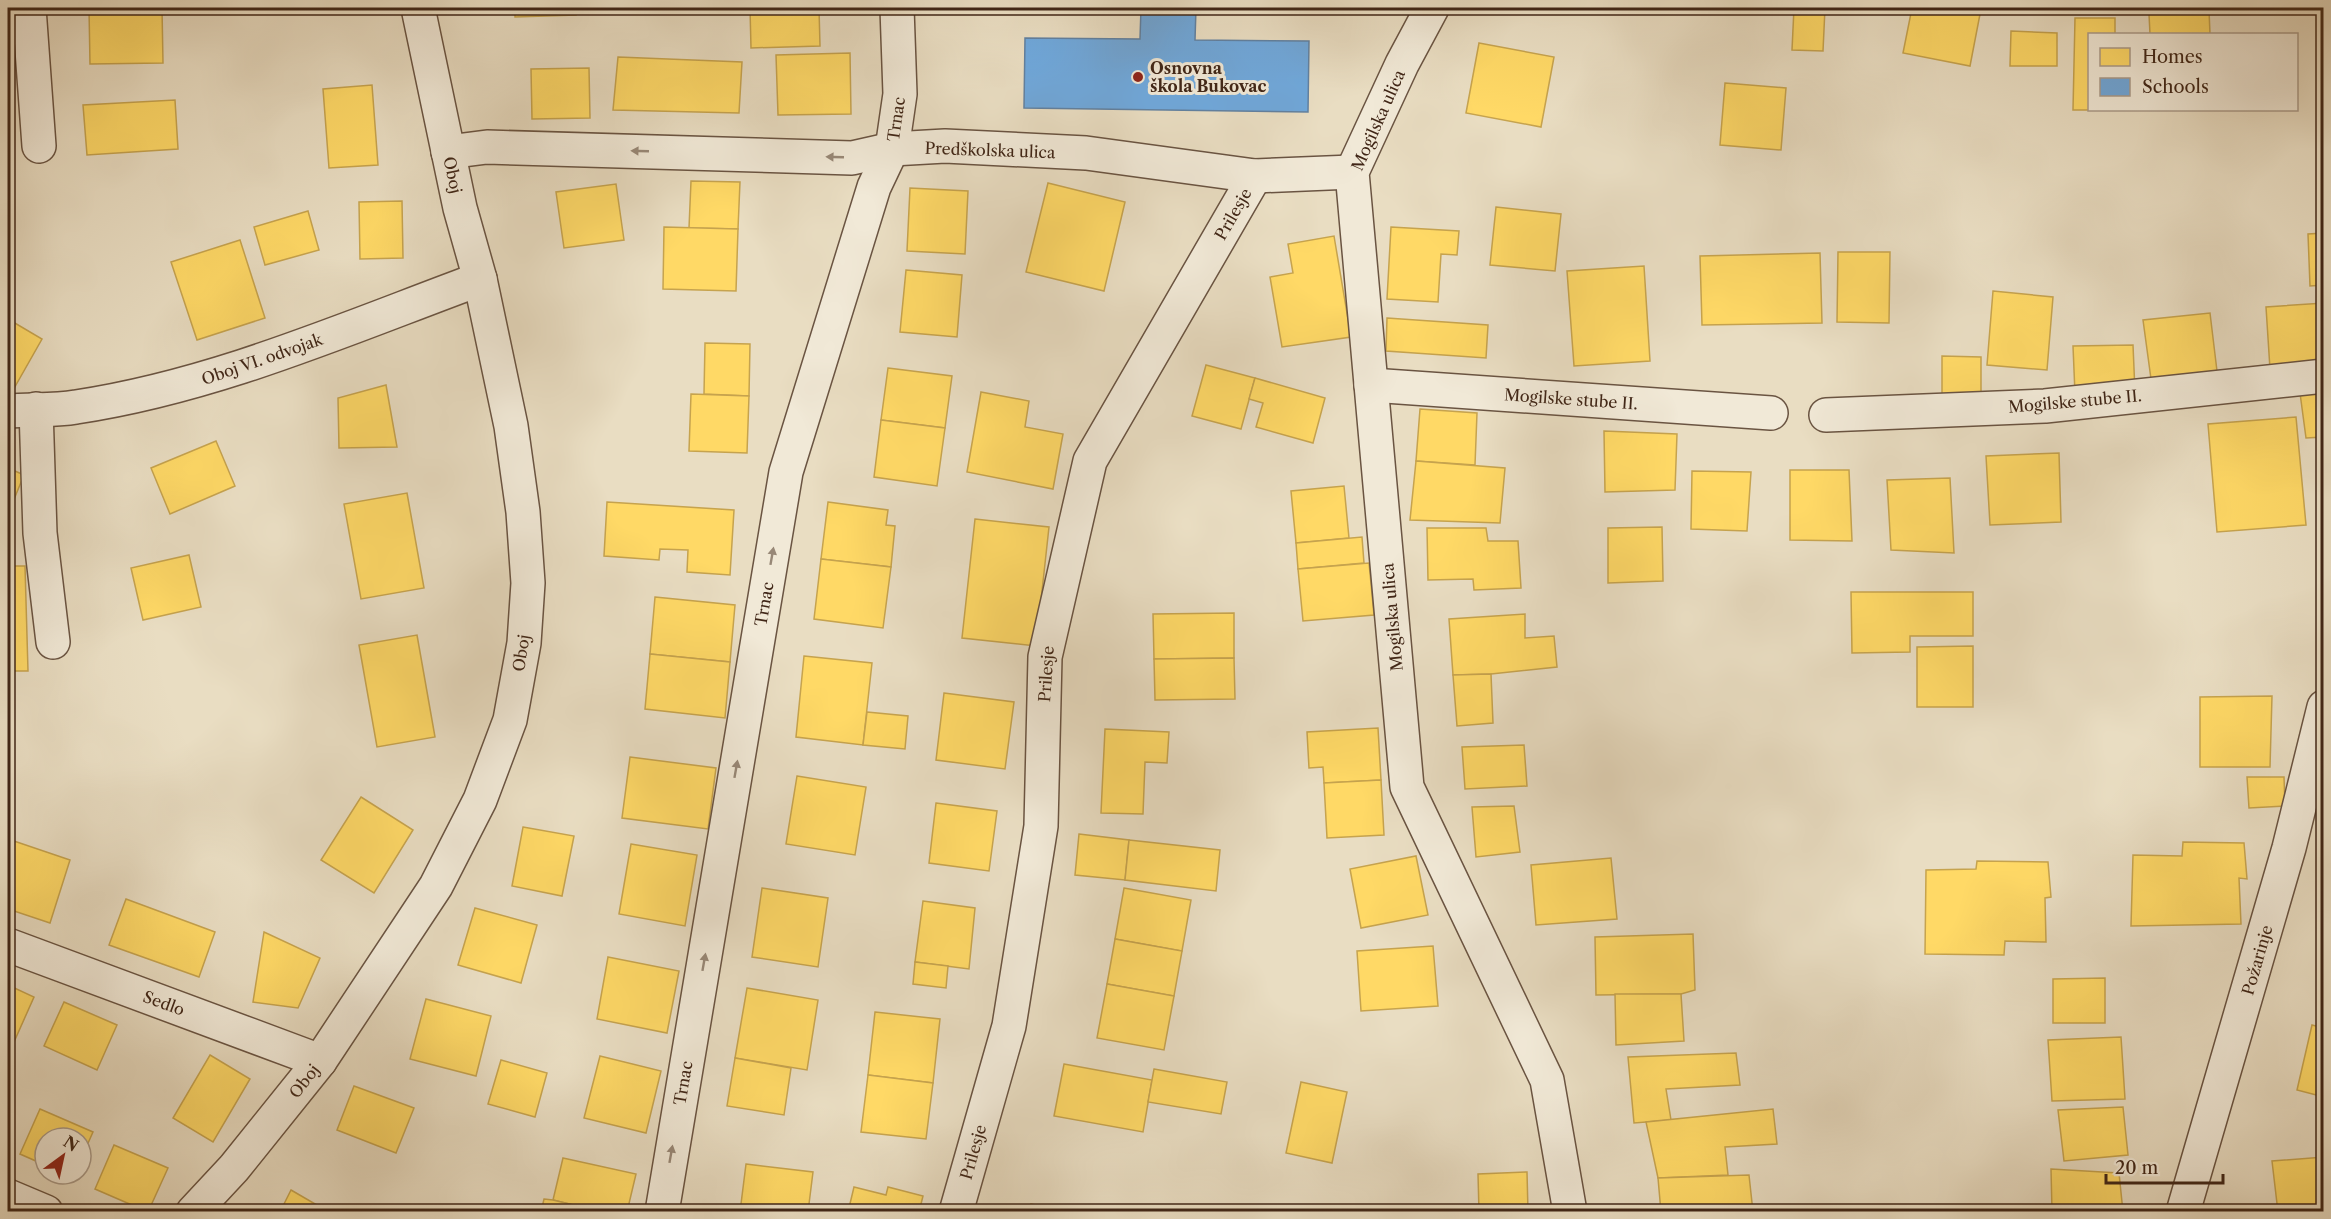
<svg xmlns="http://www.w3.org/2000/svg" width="2331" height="1219" font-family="'Libre Caslon Text',serif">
  <rect width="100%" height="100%" fill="#e9ddc2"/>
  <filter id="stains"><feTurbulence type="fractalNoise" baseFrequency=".00333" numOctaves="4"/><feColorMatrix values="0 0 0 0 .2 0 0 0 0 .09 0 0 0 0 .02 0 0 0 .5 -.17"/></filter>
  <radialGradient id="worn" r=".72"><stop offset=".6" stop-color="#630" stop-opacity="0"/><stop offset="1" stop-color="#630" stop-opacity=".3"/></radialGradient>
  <g fill="#ffd966" stroke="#c6a34e" stroke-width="1.5">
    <path d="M 89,8 L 162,8 L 163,63 L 90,64 Z"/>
    <path d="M 515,8 L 576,8 L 576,15 L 515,17 Z"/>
    <path d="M 750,8 L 819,8 L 820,46 L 751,48 Z"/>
    <path d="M 1794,8 L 1825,8 L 1823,51 L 1792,50 Z"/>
    <path d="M 1912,8 L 1981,9 L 1970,66 L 1903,53 Z"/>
    <path d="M 2209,10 L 2210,34 L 2150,34 L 2149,14 Z"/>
    <path d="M 2075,18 L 2115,18 L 2115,34 L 2090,34 L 2090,110 L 2113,110 L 2073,110 Z"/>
    <path d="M 2011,31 L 2057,33 L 2057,66 L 2010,66 Z"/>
    <path d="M 1479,43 L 1554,57 L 1541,127 L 1466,113 Z"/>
    <path d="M 850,53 L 851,114 L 778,115 L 776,55 Z"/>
    <path d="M 618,57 L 742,62 L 739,113 L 613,110 Z"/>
    <path d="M 589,68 L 590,118 L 532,119 L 531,69 Z"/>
    <path d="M 1725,83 L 1786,88 L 1781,150 L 1720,145 Z"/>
    <path d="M 372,85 L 378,165 L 329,168 L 323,89 Z"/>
    <path d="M 175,100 L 178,149 L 87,155 L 83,105 Z"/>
    <path d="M 691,181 L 740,182 L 738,229 L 689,228 Z"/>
    <path d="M 1048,183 L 1125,202 L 1104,291 L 1026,272 Z"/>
    <path d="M 616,184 L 624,240 L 564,248 L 556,192 Z"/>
    <path d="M 910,188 L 968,191 L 965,254 L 907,251 Z"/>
    <path d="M 402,201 L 403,258 L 360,259 L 359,202 Z"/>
    <path d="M 1496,207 L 1561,214 L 1555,271 L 1490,265 Z"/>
    <path d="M 308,211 L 319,250 L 265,265 L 254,227 Z"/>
    <path d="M 664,227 L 738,229 L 736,291 L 663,289 Z"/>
    <path d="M 1391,227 L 1459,231 L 1457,255 L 1441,254 L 1438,302 L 1387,299 Z"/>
    <path d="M 2324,233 L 2324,285 L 2310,286 L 2308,234 Z"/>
    <path d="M 1334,236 L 1351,337 L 1282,347 L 1270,277 L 1293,273 L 1288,244 Z"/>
    <path d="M 240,240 L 265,318 L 197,340 L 171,262 Z"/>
    <path d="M 1838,252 L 1890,252 L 1889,323 L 1837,322 Z"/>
    <path d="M 1820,253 L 1822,323 L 1702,325 L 1700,256 Z"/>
    <path d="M 1644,266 L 1650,361 L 1574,366 L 1567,271 Z"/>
    <path d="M 906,270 L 962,275 L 957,337 L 900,332 Z"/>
    <path d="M 1993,291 L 2053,297 L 2047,370 L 1987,365 Z"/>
    <path d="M 2324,303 L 2324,366 L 2270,369 L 2266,307 Z"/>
    <path d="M 2210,313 L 2217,371 L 2151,379 L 2143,320 Z"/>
    <path d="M 1387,318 L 1488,325 L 1486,358 L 1386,351 Z"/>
    <path d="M 8,319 L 42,339 L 8,399 Z"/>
    <path d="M 705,343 L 750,344 L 749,396 L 704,394 Z"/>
    <path d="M 2133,345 L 2135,392 L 2075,394 L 2073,346 Z"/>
    <path d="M 1942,356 L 1981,357 L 1981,397 L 1942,396 Z"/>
    <path d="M 1206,365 L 1255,378 L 1241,429 L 1192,416 Z"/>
    <path d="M 888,368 L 952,376 L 945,428 L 881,420 Z"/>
    <path d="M 1255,378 L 1325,398 L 1313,443 L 1256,427 L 1263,403 L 1249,399 Z"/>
    <path d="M 386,385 L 397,447 L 339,448 L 338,398 Z"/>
    <path d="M 2324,391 L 2324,437 L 2306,438 L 2300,393 Z"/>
    <path d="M 981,392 L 1029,401 L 1025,427 L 1063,434 L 1053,489 L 967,472 Z"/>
    <path d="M 691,394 L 749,396 L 747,453 L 689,451 Z"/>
    <path d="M 1420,409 L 1477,413 L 1475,465 L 1416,461 Z"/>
    <path d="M 2296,417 L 2306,525 L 2217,532 L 2208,424 Z"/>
    <path d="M 881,420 L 945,428 L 937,486 L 874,477 Z"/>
    <path d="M 1604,431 L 1677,434 L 1675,490 L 1605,492 Z"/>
    <path d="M 216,441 L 235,486 L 170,514 L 151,468 Z"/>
    <path d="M 2059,453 L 2061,522 L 1990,525 L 1986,456 Z"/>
    <path d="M 1416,461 L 1505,468 L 1500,523 L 1410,520 Z"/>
    <path d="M 8,468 L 24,475 L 8,514 Z"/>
    <path d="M 1790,470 L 1849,470 L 1852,541 L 1790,540 Z"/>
    <path d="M 1692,471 L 1751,472 L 1747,531 L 1691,529 Z"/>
    <path d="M 1950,478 L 1954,553 L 1891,550 L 1887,480 Z"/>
    <path d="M 1344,486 L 1349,538 L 1296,543 L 1291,491 Z"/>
    <path d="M 407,493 L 424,588 L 361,599 L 344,504 Z"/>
    <path d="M 607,502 L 734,510 L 730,575 L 687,572 L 688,550 L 660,549 L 659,560 L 604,556 Z"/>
    <path d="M 828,502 L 888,510 L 886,525 L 895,526 L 891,567 L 821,559 Z"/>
    <path d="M 975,519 L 1049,527 L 1036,646 L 962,638 Z"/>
    <path d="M 1662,527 L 1663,581 L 1608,583 L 1608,528 Z"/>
    <path d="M 1427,528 L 1486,528 L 1488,541 L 1518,541 L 1521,588 L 1474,590 L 1473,579 L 1428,580 Z"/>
    <path d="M 1362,537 L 1364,563 L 1298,569 L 1296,543 Z"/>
    <path d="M 189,555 L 201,607 L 143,620 L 131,568 Z"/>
    <path d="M 821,559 L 891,567 L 883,628 L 814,619 Z"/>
    <path d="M 1369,563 L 1374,615 L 1303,621 L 1298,569 Z"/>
    <path d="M 8,566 L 25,566 L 28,671 L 8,671 Z"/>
    <path d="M 1851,592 L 1973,592 L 1973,636 L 1910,636 L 1910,652 L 1852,653 Z"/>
    <path d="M 655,597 L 735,605 L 730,662 L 650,654 Z"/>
    <path d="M 1234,613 L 1234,658 L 1154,659 L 1153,614 Z"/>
    <path d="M 1525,614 L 1525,638 L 1554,636 L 1557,667 L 1491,674 L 1453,675 L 1449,619 Z"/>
    <path d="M 417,635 L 435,737 L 377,747 L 359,645 Z"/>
    <path d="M 1973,646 L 1973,707 L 1917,707 L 1917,647 Z"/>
    <path d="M 650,654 L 730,662 L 725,718 L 645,709 Z"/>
    <path d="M 804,656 L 872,663 L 863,745 L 796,737 Z"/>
    <path d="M 1234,658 L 1235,699 L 1155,700 L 1154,659 Z"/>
    <path d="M 1491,674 L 1493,723 L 1457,726 L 1453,675 Z"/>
    <path d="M 944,693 L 1014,702 L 1005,769 L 936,760 Z"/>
    <path d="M 2272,696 L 2270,767 L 2200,767 L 2200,697 Z"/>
    <path d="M 867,712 L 908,716 L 905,749 L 863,745 Z"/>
    <path d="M 1378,728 L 1381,780 L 1324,783 L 1323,767 L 1309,768 L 1307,732 Z"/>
    <path d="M 1105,729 L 1169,732 L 1167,763 L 1145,762 L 1143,814 L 1101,813 Z"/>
    <path d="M 1524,745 L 1527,786 L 1465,789 L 1462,747 Z"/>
    <path d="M 630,757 L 716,768 L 708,829 L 622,818 Z"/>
    <path d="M 797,776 L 866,787 L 855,855 L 786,844 Z"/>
    <path d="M 2247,777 L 2284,777 L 2285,806 L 2249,808 Z"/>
    <path d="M 1381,780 L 1384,835 L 1327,838 L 1324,783 Z"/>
    <path d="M 361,797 L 413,830 L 374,893 L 321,860 Z"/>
    <path d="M 936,803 L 997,811 L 989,871 L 929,863 Z"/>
    <path d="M 1514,806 L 1520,852 L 1476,857 L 1472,807 Z"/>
    <path d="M 523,827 L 574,836 L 562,896 L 512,886 Z"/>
    <path d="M 1079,834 L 1129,840 L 1125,880 L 1075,875 Z"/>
    <path d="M 8,839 L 70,860 L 50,923 L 8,909 Z"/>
    <path d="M 1129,840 L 1220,850 L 1216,891 L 1125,880 Z"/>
    <path d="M 2183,842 L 2244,843 L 2247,879 L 2239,878 L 2241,924 L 2131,926 L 2133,855 L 2182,856 Z"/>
    <path d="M 631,844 L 697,855 L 685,926 L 619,914 Z"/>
    <path d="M 1416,856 L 1428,915 L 1361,928 L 1350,869 Z"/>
    <path d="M 1611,858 L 1617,919 L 1536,925 L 1531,865 Z"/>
    <path d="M 1977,861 L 2048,862 L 2051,897 L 2045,898 L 2046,942 L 2005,941 L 2004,955 L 1925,954 L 1926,870 L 1976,869 Z"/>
    <path d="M 762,888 L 828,898 L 818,967 L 752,957 Z"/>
    <path d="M 1124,888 L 1191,900 L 1182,951 L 1115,939 Z"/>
    <path d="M 126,899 L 215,932 L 199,977 L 109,945 Z"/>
    <path d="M 923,901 L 975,908 L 969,969 L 915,962 Z"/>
    <path d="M 475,908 L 537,925 L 521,983 L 458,965 Z"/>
    <path d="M 264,932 L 320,958 L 298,1008 L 253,1002 Z"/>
    <path d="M 1693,934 L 1695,990 L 1681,994 L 1596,995 L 1595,937 Z"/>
    <path d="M 1115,939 L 1182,951 L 1174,996 L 1107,984 Z"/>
    <path d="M 1433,946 L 1438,1006 L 1361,1011 L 1357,951 Z"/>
    <path d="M 608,957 L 679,971 L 667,1033 L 597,1019 Z"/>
    <path d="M 915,962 L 948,966 L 946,988 L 913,984 Z"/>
    <path d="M 2105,978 L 2105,1023 L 2053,1023 L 2053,979 Z"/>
    <path d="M 1107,984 L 1174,996 L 1164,1050 L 1097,1038 Z"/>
    <path d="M 8,985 L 34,997 L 14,1042 L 8,1039 Z"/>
    <path d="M 747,988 L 818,1000 L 807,1070 L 735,1058 Z"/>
    <path d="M 1615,994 L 1681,994 L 1684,1041 L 1616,1045 Z"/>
    <path d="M 426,999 L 491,1016 L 476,1076 L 410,1059 Z"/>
    <path d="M 64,1002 L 117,1025 L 97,1070 L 44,1046 Z"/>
    <path d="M 875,1012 L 940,1019 L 933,1083 L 868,1075 Z"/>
    <path d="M 2312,1025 L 2324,1028 L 2324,1097 L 2297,1090 Z"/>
    <path d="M 2121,1037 L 2125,1099 L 2052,1101 L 2048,1040 Z"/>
    <path d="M 1736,1053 L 1740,1085 L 1666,1089 L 1671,1120 L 1634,1123 L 1628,1057 Z"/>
    <path d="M 210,1055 L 250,1079 L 213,1142 L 173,1118 Z"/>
    <path d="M 600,1056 L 661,1071 L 646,1133 L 584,1118 Z"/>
    <path d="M 735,1058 L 791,1068 L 784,1115 L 727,1106 Z"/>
    <path d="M 501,1060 L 547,1073 L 535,1117 L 488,1104 Z"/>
    <path d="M 1064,1064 L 1152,1080 L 1143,1132 L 1054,1116 Z"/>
    <path d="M 1154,1069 L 1227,1082 L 1221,1114 L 1148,1102 Z"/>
    <path d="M 868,1075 L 933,1083 L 926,1139 L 861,1132 Z"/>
    <path d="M 1301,1082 L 1347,1092 L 1332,1163 L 1286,1153 Z"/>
    <path d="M 354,1086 L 414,1108 L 396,1153 L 337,1130 Z"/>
    <path d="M 2123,1107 L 2128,1155 L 2064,1161 L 2058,1110 Z"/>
    <path d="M 40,1109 L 93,1132 L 81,1159 L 81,1138 L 45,1138 L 45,1165 L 20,1154 Z"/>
    <path d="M 1773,1109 L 1777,1144 L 1725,1147 L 1728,1175 L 1658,1178 L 1646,1122 Z"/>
    <path d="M 114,1145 L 168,1168 L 148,1212 L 95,1189 Z"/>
    <path d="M 2324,1157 L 2324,1212 L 2278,1212 L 2272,1161 Z"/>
    <path d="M 563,1158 L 636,1174 L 627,1212 L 602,1212 L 553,1200 Z"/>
    <path d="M 746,1164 L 813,1172 L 808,1212 L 740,1212 Z"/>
    <path d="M 2051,1169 L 2119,1173 L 2123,1212 L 2052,1212 Z"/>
    <path d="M 1527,1172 L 1528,1212 L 1479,1212 L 1478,1174 Z"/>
    <path d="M 1749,1175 L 1753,1212 L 1661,1212 L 1658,1178 Z"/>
    <path d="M 854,1187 L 886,1195 L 888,1187 L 923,1196 L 919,1212 L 848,1212 Z"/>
    <path d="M 291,1190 L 329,1212 L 280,1212 Z"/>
    <path d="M 544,1199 L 553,1200 L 602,1212 L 541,1212 Z"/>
    <path d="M 1031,1204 L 1070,1212 L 1030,1212 Z"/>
  </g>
  <path fill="#6fa8dc" stroke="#6181a1" stroke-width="1.5" d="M 1141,8 L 1196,8 L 1195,40 L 1309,41 L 1308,112 L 1024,108 L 1025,38 L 1140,39 Z"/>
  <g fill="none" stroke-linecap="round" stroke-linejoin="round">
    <defs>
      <g id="minor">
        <path d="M 29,8 L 39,146"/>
        <path d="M 1432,8 L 1402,64 L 1352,172 L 1407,787 L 1547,1080 L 1570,1212"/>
        <path d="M 448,152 L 487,147 L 852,158 L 892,149 L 945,146 L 1086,153 L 1255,176 L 1352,172"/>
        <path d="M 1371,385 L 1771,413"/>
        <path d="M 36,409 L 40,533 L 53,642"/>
        <path d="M 8,411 C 30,409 54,411 76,407 C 216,386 347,328 480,279"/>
        <path d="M 1826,415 L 2045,406 L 2324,376"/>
        <path d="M 8,945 L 320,1061"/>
        <path d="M 8,1196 L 46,1212"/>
        <path d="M 662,1212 L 786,472 L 874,187 L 892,149 L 900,94 L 897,8"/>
        <path d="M 956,1212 L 1009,1026 L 1041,826 L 1045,657 L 1090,461 L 1255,176"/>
        <path d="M 2183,1212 L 2289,848 L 2324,707"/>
      </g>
      <path id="tertiary" d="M 193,1212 L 234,1168 L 320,1061 L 436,886 L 480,800 L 510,720 L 524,643 L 528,583 L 523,512 L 511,426 L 480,279 L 460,208 L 418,8"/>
    </defs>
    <use href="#minor" stroke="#6a5442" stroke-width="36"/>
    <use href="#tertiary" stroke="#6a5442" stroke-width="36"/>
    <use href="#minor" stroke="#f1e9d7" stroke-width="33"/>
    <use href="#tertiary" stroke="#f1e9d7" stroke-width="33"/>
  </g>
  <defs><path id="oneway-solid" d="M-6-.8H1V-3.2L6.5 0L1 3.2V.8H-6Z" transform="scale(1.5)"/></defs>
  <g fill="#988877">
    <use href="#oneway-solid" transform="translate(640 151) rotate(-178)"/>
    <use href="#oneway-solid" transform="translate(835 157) rotate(-178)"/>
    <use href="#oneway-solid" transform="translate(772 556) rotate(-80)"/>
    <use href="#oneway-solid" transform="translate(736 769) rotate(-80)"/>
    <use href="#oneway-solid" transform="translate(704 962) rotate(-80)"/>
    <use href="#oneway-solid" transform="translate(671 1154) rotate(-80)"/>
  </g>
  <circle fill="#8f2418" stroke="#f1e9d7" stroke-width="2" cx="1138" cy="77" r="6"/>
  <g text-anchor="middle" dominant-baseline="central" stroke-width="6" stroke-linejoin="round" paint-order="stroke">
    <g font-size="16" font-weight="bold" fill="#402617" stroke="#f1e9d7" text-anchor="start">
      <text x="1150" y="68">Osnovna<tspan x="1150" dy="18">škola Bukovac</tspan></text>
    </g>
    <g font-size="16" fill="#402617" stroke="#f1e9d7">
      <text transform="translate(896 119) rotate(-82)">Trnac</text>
      <text transform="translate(1378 120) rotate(-66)">Mogilska ulica</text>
      <text transform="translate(990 150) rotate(2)">Predškolska ulica</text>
      <text transform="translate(453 175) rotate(78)">Oboj</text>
      <text transform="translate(1233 214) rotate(-60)">Prilesje</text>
      <text transform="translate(262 359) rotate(-19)">Oboj VI. odvojak</text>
      <text transform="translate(1571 399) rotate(4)">Mogilske stube II.</text>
      <text transform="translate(2075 401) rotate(-5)">Mogilske stube II.</text>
      <text transform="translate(764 604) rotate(-80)">Trnac</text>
      <text transform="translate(1392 617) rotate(-95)">Mogilska ulica</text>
      <text transform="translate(521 653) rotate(-81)">Oboj</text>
      <text transform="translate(1046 674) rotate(-86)">Prilesje</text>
      <text transform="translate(2257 960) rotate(-74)">Požarinje</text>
      <text transform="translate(164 1003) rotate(20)">Sedlo</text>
      <text transform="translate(304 1081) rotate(-52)">Oboj</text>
      <text transform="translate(683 1083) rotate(-80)">Trnac</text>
      <text transform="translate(973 1152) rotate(-74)">Prilesje</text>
    </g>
  </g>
  <rect width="2331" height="1219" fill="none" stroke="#e9ddc2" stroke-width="30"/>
  <rect x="9" y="9" width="2313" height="1201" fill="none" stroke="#402617" stroke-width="3"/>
  <rect x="15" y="15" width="2301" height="1189" fill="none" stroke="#402617" stroke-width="1.5"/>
  <rect x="2088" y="33" width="210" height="78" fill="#f1e9d7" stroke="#aa9b8a" stroke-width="1.5"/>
  <rect x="2100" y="48" width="30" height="18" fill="#ffd966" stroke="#aa9b8a" stroke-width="1.5"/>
  <text x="2142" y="63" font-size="18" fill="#402617">Homes</text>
  <rect x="2100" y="78" width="30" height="18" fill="#6fa8dc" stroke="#aa9b8a" stroke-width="1.5"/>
  <text x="2142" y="93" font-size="18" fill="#402617">Schools</text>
  <g transform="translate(63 1156) rotate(33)"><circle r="28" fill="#f1e9d7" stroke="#aa9b8a" stroke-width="1.5"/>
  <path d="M0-4.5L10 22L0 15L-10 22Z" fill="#8f2418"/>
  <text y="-9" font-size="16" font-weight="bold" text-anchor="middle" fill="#402617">N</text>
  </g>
  <path d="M2106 1174v9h117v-9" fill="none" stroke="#402617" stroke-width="3"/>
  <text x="2115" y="1174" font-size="18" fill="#402617" stroke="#f1e9d7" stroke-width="4.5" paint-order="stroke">20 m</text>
  <rect width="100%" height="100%" filter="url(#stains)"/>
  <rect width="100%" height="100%" fill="url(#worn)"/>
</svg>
